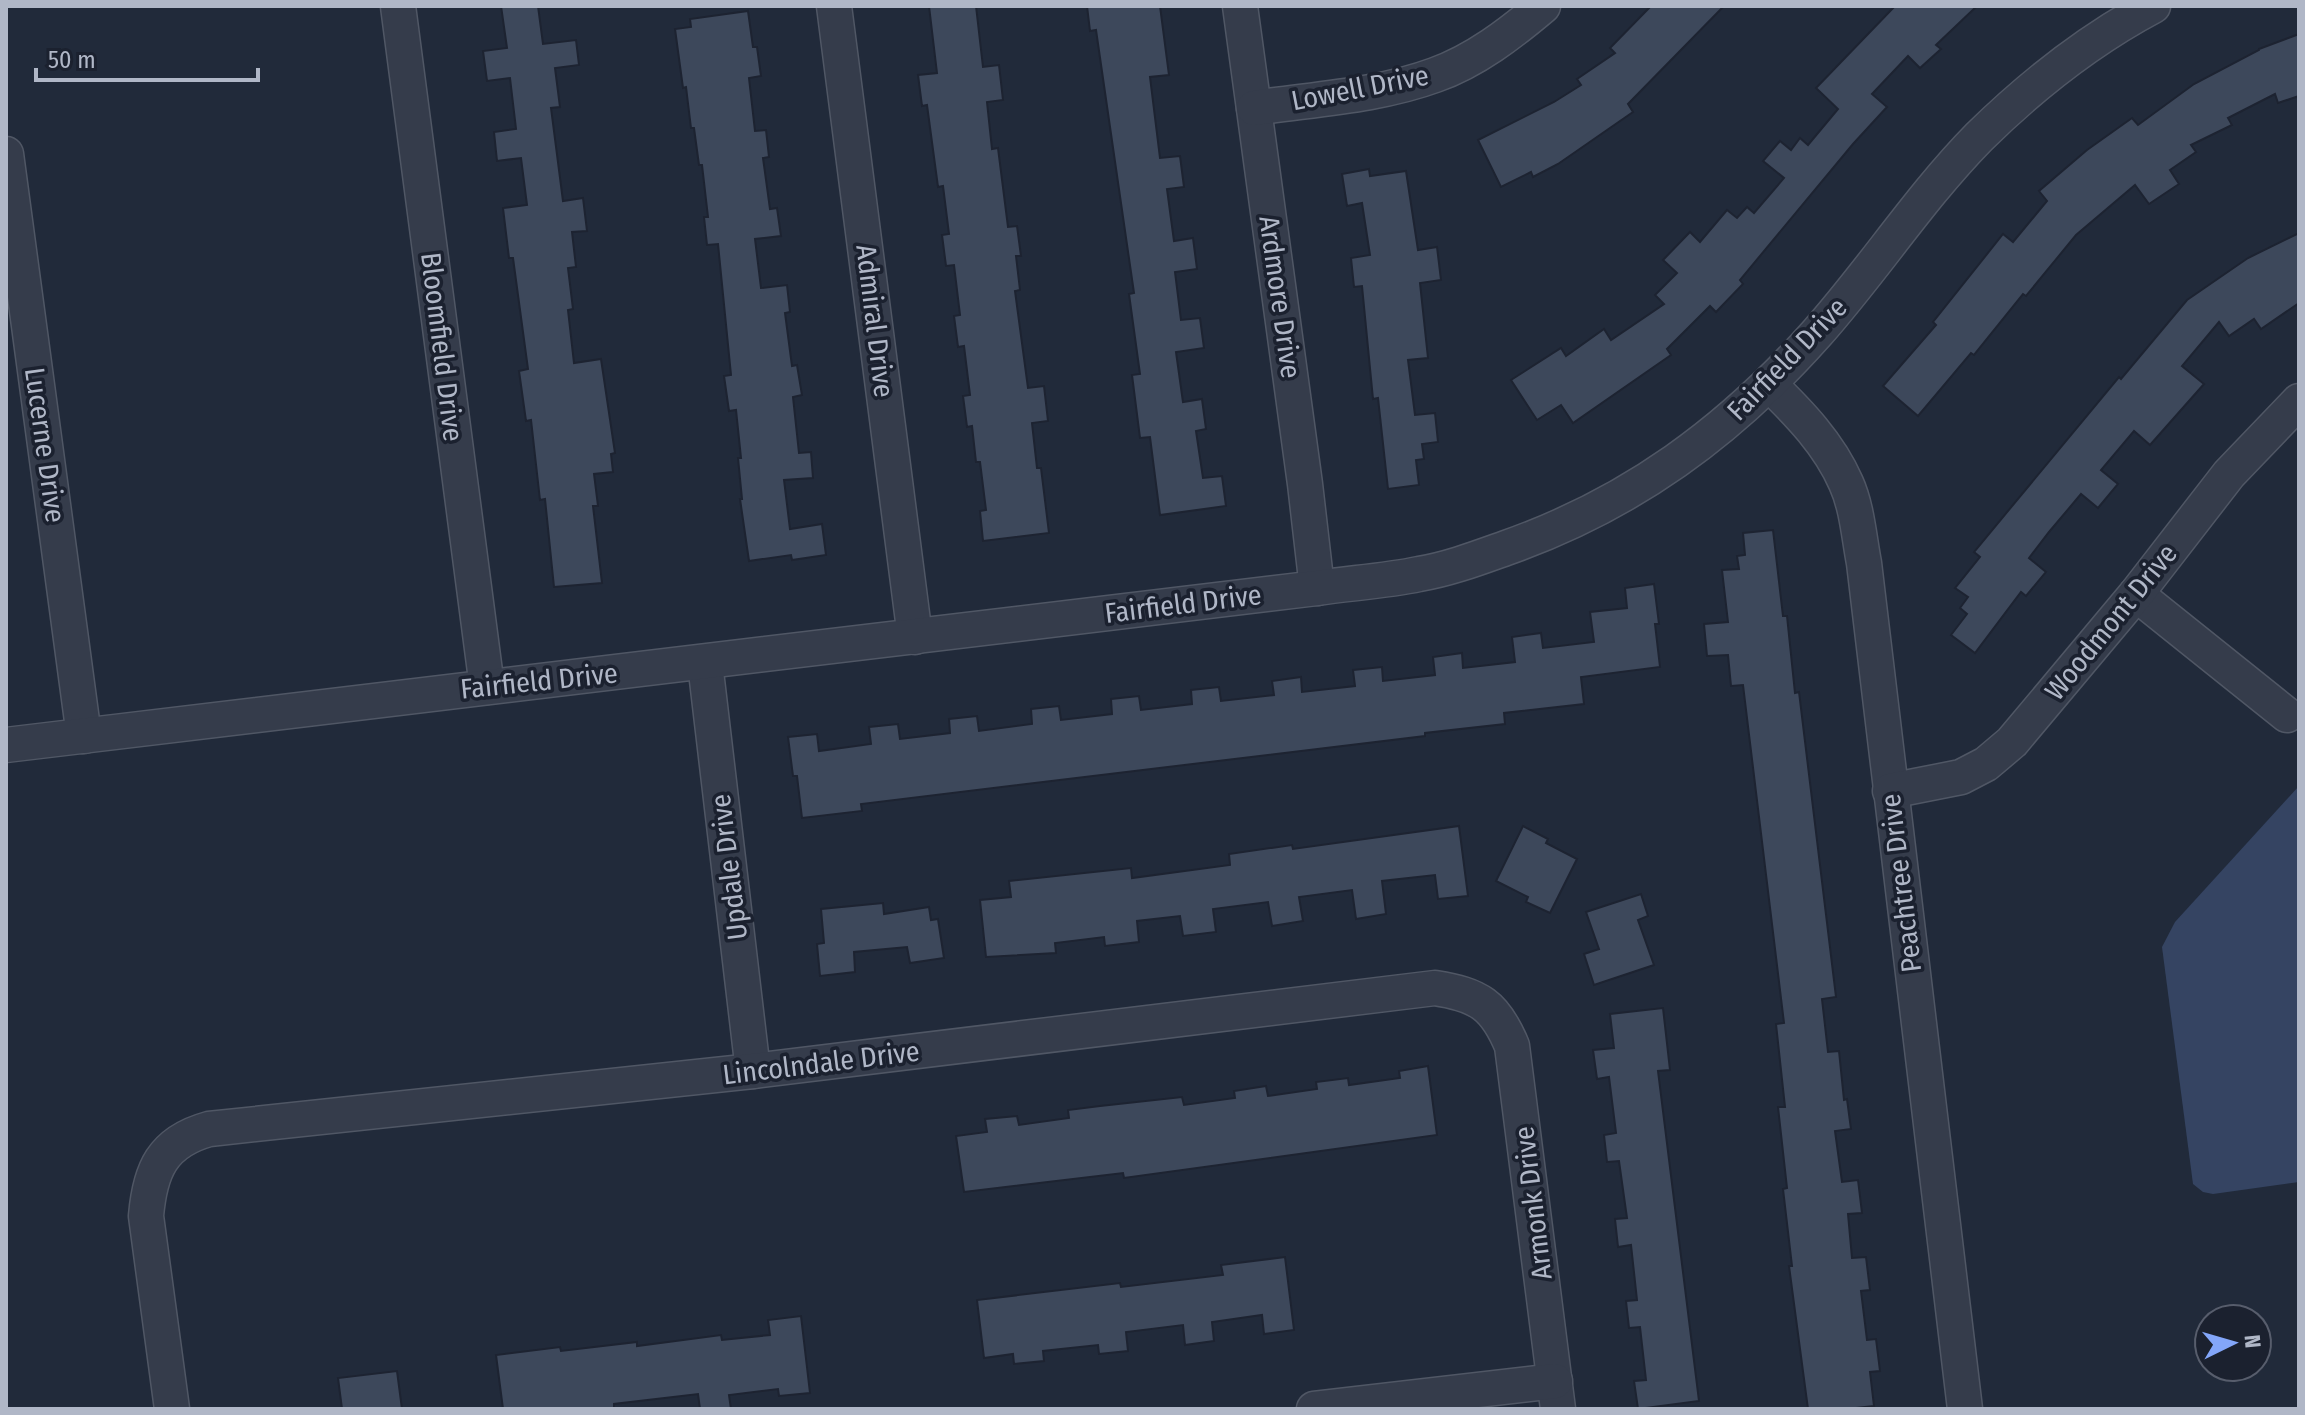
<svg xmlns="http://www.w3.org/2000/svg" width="2305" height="1415" font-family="'Fira Sans Condensed',sans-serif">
  <rect width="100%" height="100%" fill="#212a3a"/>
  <path fill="#354462" d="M 2299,786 L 2299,1182 L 2213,1194 L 2203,1192 L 2193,1184 L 2162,947 L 2175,922 Z"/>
  <g fill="#3d485b" stroke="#1d2331" stroke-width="2">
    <path d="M 501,6 L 538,6 L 543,44 L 576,40 L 579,65 L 555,68 L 560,107 L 551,108 L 563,201 L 583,198 L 587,231 L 572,232 L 576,267 L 568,268 L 573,309 L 568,310 L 574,363 L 601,359 L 615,453 L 611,454 L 613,472 L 594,474 L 598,506 L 593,506 L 602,583 L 554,587 L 545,499 L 540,500 L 531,420 L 526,421 L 519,371 L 528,369 L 513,258 L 509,258 L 503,208 L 527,205 L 521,158 L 497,161 L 494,132 L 516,129 L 510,78 L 487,81 L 483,51 L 507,48 Z"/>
    <path d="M 929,6 L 976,6 L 983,67 L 999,65 L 1003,100 L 987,102 L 992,149 L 998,148 L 1008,227 L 1017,226 L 1021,256 L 1016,256 L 1020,290 L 1015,291 L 1028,388 L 1044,386 L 1048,421 L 1032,423 L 1037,468 L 1041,468 L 1049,533 L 983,541 L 980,511 L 986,510 L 980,462 L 976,462 L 972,426 L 967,427 L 963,396 L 970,395 L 964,346 L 958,347 L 954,316 L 960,315 L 954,265 L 946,266 L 942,235 L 949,234 L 943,186 L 938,187 L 927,105 L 922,106 L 918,75 L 937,73 Z"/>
    <path d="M 1087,6 L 1160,6 L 1169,75 L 1150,77 L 1160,158 L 1180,156 L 1184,187 L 1167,189 L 1174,241 L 1193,238 L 1197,269 L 1175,272 L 1181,320 L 1200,318 L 1204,348 L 1176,352 L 1183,402 L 1202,399 L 1206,429 L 1196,431 L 1203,478 L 1222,476 L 1226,506 L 1160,515 L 1150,437 L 1140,438 L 1132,375 L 1140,374 L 1129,294 L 1134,293 L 1096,30 L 1090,31 Z"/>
    <path d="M 1651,6 L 1724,6 L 1628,104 L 1633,112 L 1558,164 L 1533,177 L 1531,172 L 1501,187 L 1478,140 L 1554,102 L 1581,85 L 1577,79 L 1615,53 L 1610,48 Z"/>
    <path d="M 1895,6 L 1977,6 L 1936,45 L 1941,49 L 1920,68 L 1908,56 L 1872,94 L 1887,107 L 1853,144 L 1740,280 L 1743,284 L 1716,312 L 1710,306 L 1667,349 L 1671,355 L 1573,423 L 1561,405 L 1537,420 L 1511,380 L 1561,348 L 1566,356 L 1604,329 L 1611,340 L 1664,304 L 1655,295 L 1677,273 L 1663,260 L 1690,232 L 1700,242 L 1727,210 L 1737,218 L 1747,207 L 1754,213 L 1784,178 L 1763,161 L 1780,141 L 1791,150 L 1800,138 L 1808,145 L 1838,109 L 1816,88 Z"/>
    <path d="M 748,11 L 753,47 L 757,47 L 761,76 L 749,78 L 755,131 L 766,130 L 769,157 L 763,158 L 770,209 L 777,208 L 781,236 L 755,239 L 761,288 L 787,285 L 790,312 L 785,313 L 792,366 L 797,365 L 802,395 L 793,397 L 799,453 L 811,452 L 813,478 L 784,480 L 790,529 L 822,524 L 826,555 L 792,560 L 791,555 L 749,561 L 740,499 L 742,499 L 738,458 L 741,458 L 736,410 L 729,411 L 724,376 L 731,375 L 718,244 L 707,245 L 704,217 L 708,217 L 702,165 L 699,165 L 694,128 L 691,128 L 686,87 L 683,88 L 675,29 L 691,27 L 690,19 Z"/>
    <path d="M 2299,34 L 2299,96 L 2278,103 L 2275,94 L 2228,118 L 2232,125 L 2191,145 L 2196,152 L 2170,170 L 2179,184 L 2149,204 L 2135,185 L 2076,235 L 2026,296 L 2023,294 L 1974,355 L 1971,353 L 1918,416 L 1883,386 L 1936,325 L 1933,322 L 2003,234 L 2013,242 L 2047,201 L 2039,191 L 2087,150 L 2132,118 L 2138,125 L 2194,84 L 2259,50 L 2259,49 Z"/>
    <path d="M 1369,169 L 1370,176 L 1406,171 L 1418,250 L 1437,247 L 1441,280 L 1420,283 L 1428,358 L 1408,360 L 1415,415 L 1435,413 L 1438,442 L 1422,444 L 1424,459 L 1416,460 L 1419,485 L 1388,489 L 1378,398 L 1373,399 L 1362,286 L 1354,287 L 1351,258 L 1370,255 L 1362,203 L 1347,206 L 1342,174 Z"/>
    <path d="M 2299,233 L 2299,303 L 2261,329 L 2254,319 L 2229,336 L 2219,322 L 2182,366 L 2204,384 L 2150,445 L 2134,431 L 2101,470 L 2118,484 L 2098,508 L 2081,494 L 2049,532 L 2029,558 L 2046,572 L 2026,596 L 2021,592 L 1975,653 L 1951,635 L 1967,614 L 1960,608 L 1968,597 L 1955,588 L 1980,557 L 1974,552 L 2119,377 L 2121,379 L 2187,300 L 2248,258 Z"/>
    <path d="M 1773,530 L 1783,616 L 1787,616 L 1795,693 L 1799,692 L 1836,997 L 1822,999 L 1828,1052 L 1839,1051 L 1844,1100 L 1847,1099 L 1851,1129 L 1835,1131 L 1842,1182 L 1858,1180 L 1862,1213 L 1848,1214 L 1852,1258 L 1866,1257 L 1870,1290 L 1861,1291 L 1867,1340 L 1876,1339 L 1880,1371 L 1870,1372 L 1874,1406 L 1847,1409 L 1808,1409 L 1789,1266 L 1792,1266 L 1783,1189 L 1787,1188 L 1778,1107 L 1785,1107 L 1776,1024 L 1784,1023 L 1743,685 L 1731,686 L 1728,655 L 1707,656 L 1704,624 L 1728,622 L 1722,570 L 1739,569 L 1737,556 L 1745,555 L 1743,533 Z"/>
    <path d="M 1654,584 L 1659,624 L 1655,624 L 1660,667 L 1581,677 L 1584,704 L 1504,713 L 1505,724 L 1425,733 L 1425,736 L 861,804 L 862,811 L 802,818 L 797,776 L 793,776 L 788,737 L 817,734 L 819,751 L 871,744 L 869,727 L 898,724 L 900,739 L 950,733 L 949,719 L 977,716 L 979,731 L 1032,724 L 1031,709 L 1059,706 L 1061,720 L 1112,714 L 1111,699 L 1139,696 L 1141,710 L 1192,704 L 1191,690 L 1219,687 L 1221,701 L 1274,695 L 1272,681 L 1301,677 L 1302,692 L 1355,686 L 1353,670 L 1382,667 L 1383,681 L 1435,675 L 1433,657 L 1462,653 L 1463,668 L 1515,662 L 1512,637 L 1541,633 L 1543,648 L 1594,642 L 1590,612 L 1627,608 L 1625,588 Z"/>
    <path d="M 1459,826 L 1468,896 L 1438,899 L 1435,875 L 1382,881 L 1386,914 L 1356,919 L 1352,890 L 1299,897 L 1303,921 L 1272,926 L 1268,902 L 1213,909 L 1216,932 L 1183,936 L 1180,916 L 1137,921 L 1139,942 L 1105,946 L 1104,937 L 1055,943 L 1056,953 L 986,957 L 980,900 L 1011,897 L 1009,881 L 1131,868 L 1132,878 L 1230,865 L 1229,854 L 1292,845 L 1293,849 Z"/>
    <path d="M 1523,826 L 1548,839 L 1546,843 L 1577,859 L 1550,913 L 1526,902 L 1528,897 L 1496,881 Z"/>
    <path d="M 1641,894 L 1648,916 L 1638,920 L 1654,965 L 1594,985 L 1584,954 L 1599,949 L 1586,912 Z"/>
    <path d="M 883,903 L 884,914 L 929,907 L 931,920 L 938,919 L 944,958 L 910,963 L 907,947 L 854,952 L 855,972 L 820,976 L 817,944 L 824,943 L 821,909 Z"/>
    <path d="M 1663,1008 L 1670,1070 L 1658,1071 L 1699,1401 L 1638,1409 L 1634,1381 L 1646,1380 L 1640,1327 L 1629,1328 L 1626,1301 L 1637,1300 L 1631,1245 L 1618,1247 L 1615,1219 L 1627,1218 L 1619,1161 L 1607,1162 L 1604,1135 L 1616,1133 L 1609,1077 L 1597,1079 L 1593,1050 L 1614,1048 L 1610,1014 Z"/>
    <path d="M 1428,1066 L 1437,1135 L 1124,1178 L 1123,1173 L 964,1192 L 956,1136 L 987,1132 L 985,1119 L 1017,1116 L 1019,1125 L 1069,1118 L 1068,1110 L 1100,1106 L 1182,1097 L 1184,1105 L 1235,1098 L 1234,1091 L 1266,1086 L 1268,1096 L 1317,1089 L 1316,1082 L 1348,1078 L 1349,1085 L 1400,1078 L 1399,1071 Z"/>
    <path d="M 1285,1257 L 1294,1330 L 1264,1334 L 1262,1315 L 1212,1322 L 1214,1341 L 1185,1345 L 1183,1325 L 1126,1332 L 1128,1351 L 1099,1354 L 1098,1345 L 1043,1351 L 1044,1361 L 1014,1364 L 1013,1354 L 984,1358 L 977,1300 L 1120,1283 L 1121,1287 L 1223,1275 L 1221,1265 Z"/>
    <path d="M 801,1316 L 810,1393 L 779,1396 L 778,1389 L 729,1395 L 731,1409 L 700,1409 L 698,1394 L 614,1404 L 614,1409 L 503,1409 L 496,1355 L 560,1347 L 561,1351 L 637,1342 L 637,1346 L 721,1335 L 722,1340 L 770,1335 L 768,1320 Z"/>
    <path d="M 397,1371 L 402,1409 L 342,1409 L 338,1378 Z"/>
  </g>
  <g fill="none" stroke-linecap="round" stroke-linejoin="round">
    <defs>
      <g id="street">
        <path d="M 398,6 L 487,687"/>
        <path d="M 834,6 L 915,637"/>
        <path d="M 1240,6 L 1305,484 L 1317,588"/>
        <path d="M 1254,108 C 1314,99 1378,96 1435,75 C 1475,61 1511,33 1543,6"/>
        <path d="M 6,154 L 84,736"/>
        <path d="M 1769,384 C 1799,413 1829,444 1846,483 C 1857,507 1859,537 1864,563 L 1965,1409"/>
        <path d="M 2136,594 L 2287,715"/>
        <path d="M 705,663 L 753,1071"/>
        <path d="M 6,745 L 1317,588 C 1351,583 1386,581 1419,574 C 1449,569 1478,558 1506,548 C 1631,504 1729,432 1817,333 C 1873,270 1920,197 1979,137 C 2031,86 2089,40 2153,6"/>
        <path d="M 1890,791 L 1961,777 L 1986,764 L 2012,742 L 2136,594 L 2229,474 L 2299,401"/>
        <path d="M 172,1409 L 146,1216 C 150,1170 162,1142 209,1129 L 753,1071 L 1435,988 C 1479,995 1495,1005 1512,1046 L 1558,1409"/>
        <path d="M 1314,1409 L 1555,1381"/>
      </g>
    </defs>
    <use href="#street" stroke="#505765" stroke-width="37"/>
    <use href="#street" stroke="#353c4b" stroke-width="34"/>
  </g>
  <g text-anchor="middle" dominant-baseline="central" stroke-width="7" stroke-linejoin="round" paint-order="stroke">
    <g font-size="28" fill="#b0b7c7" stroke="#1b212f">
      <text transform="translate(1360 88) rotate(-11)">Lowell Drive</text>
      <text transform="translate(1280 297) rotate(82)">Ardmore Drive</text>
      <text transform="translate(875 321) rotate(83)">Admiral Drive</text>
      <text transform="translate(442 347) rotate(83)">Bloomfield Drive</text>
      <text transform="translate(1787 359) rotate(-46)">Fairfield Drive</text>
      <text transform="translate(45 445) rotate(82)">Lucerne Drive</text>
      <text transform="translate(1183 604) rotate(-7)">Fairfield Drive</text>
      <text transform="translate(2111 622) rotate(-51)">Woodmont Drive</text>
      <text transform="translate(539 681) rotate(-6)">Fairfield Drive</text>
      <text transform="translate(729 867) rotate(-97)">Updale Drive</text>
      <text transform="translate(1901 883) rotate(-97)">Peachtree Drive</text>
      <text transform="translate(821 1063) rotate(-7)">Lincolndale Drive</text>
      <text transform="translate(1533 1203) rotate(-97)">Armonk Drive</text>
    </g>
  </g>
  <rect width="2305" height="1415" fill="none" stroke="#b0b7c7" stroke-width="16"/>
  <g transform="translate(2233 1343) rotate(85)"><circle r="38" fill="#1b212f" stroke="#575d6c" stroke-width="2"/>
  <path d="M0-6L14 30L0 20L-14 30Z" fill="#83a6f9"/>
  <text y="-12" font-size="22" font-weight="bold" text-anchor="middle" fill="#b0b7c7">N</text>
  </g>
  <path d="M36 68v12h222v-12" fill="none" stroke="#b0b7c7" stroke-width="4"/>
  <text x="48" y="68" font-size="24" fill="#b0b7c7" stroke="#1b212f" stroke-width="6" paint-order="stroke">50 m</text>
</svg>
